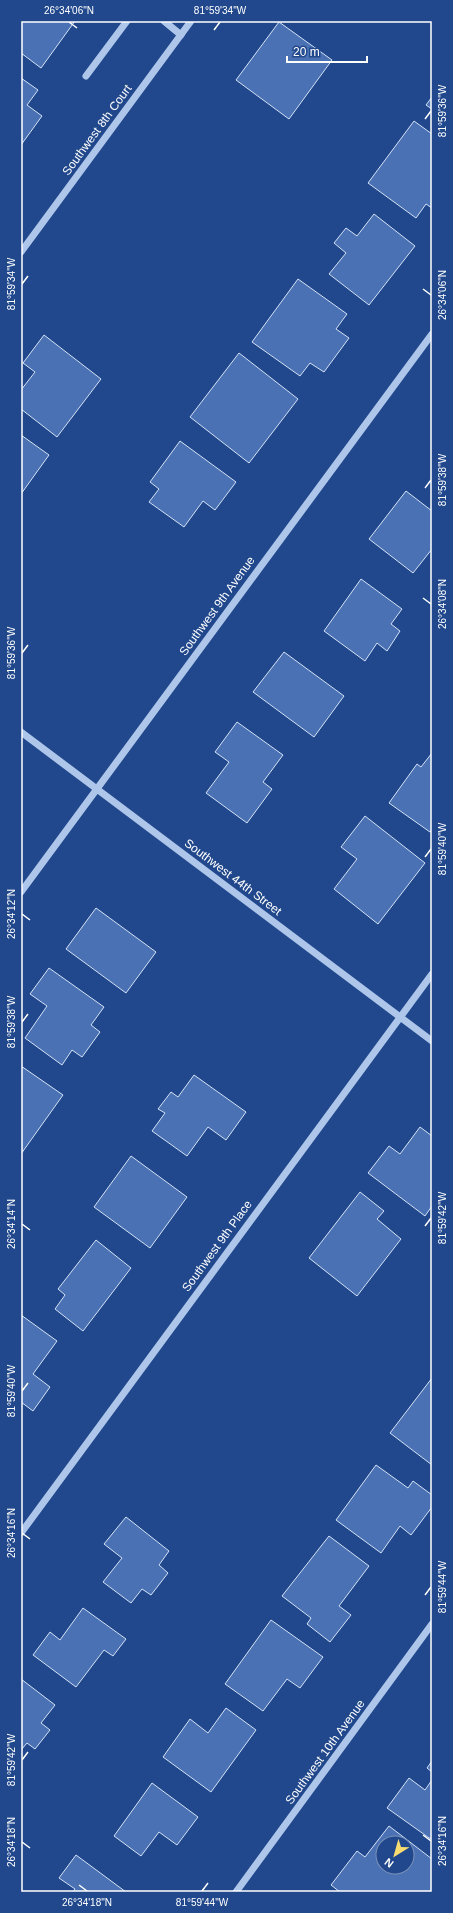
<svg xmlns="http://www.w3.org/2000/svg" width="453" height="1913" font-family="Arial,sans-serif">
  <rect width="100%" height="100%" fill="#21488c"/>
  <g fill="#4a71b3" stroke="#d4e2f8" fill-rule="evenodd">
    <path d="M 21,21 L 75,21 L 41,68 L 21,53 Z"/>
    <path d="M 279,22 L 332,60 L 289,119 L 236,80 Z"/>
    <path d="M 21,78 L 38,90 L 27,105 L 42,116 L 21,145 Z"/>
    <path d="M 432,97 L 432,109 L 426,105 Z"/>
    <path d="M 414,121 L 432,134 L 432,208 L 426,204 L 416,218 L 368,183 Z"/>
    <path d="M 374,214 L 415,246 L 369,305 L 329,274 L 346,253 L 334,243 L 346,228 L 357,236 Z"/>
    <path d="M 298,279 L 347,314 L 336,329 L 349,338 L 324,372 L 310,363 L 300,376 L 252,342 Z"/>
    <path d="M 44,335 L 101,379 L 57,437 L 21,409 L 21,390 L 35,372 L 23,363 Z"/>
    <path d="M 239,353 L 298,399 L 249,463 L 190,417 Z"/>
    <path d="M 21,435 L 49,455 L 21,494 Z"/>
    <path d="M 180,441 L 236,482 L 215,510 L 203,501 L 184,527 L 149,502 L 159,489 L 150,482 Z"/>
    <path d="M 406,491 L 432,511 L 432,549 L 413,573 L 369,539 Z"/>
    <path d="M 361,579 L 402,609 L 391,624 L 400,631 L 387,651 L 377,643 L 365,661 L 324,631 Z"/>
    <path d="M 284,652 L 344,696 L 314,737 L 253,692 Z"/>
    <path d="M 237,722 L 283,755 L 263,782 L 272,789 L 247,823 L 206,793 L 229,762 L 215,752 Z"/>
    <path d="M 432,753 L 432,830 L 430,832 L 389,803 L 417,764 L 421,767 Z"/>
    <path d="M 365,816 L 425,863 L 378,924 L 334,889 L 357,859 L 341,847 Z"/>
    <path d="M 96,908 L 156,952 L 126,993 L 66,949 Z"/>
    <path d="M 49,968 L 104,1007 L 91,1025 L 100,1032 L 82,1057 L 72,1050 L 62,1065 L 25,1038 L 47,1006 L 30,994 Z"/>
    <path d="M 21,1066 L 63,1095 L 21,1154 Z"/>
    <path d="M 194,1075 L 246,1112 L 226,1140 L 208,1127 L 187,1156 L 152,1131 L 165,1113 L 158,1109 L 171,1092 L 178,1097 Z"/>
    <path d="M 420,1127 L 432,1136 L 432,1206 L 425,1216 L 368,1173 L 389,1146 L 400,1154 Z"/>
    <path d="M 131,1156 L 187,1197 L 150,1248 L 94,1207 Z"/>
    <path d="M 360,1192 L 384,1211 L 377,1219 L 401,1239 L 357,1296 L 309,1258 Z"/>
    <path d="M 96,1240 L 131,1268 L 83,1331 L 55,1309 L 65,1295 L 58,1289 Z"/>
    <path d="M 21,1315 L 57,1341 L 33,1374 L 50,1387 L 33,1411 L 21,1402 Z"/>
    <path d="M 432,1378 L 432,1465 L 390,1433 Z"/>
    <path d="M 376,1465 L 408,1488 L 413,1481 L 432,1495 L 432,1507 L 411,1535 L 400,1526 L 381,1553 L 336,1520 Z"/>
    <path d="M 126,1517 L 169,1551 L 159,1565 L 168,1573 L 151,1595 L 142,1589 L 131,1603 L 103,1582 L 122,1558 L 104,1544 Z"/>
    <path d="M 329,1536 L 369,1566 L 339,1606 L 351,1615 L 330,1642 L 307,1624 L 311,1618 L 282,1596 Z"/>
    <path d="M 83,1608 L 126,1639 L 113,1656 L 104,1650 L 76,1687 L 33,1655 L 50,1632 L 60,1640 Z"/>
    <path d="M 271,1620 L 323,1657 L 300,1688 L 287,1679 L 263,1711 L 225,1684 Z"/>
    <path d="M 21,1679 L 55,1705 L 41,1723 L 50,1730 L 35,1749 L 27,1743 L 21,1750 Z"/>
    <path d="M 226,1708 L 256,1730 L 211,1792 L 163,1757 L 190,1719 L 208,1733 Z"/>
    <path d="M 432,1761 L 432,1772 L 427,1768 Z"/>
    <path d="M 409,1778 L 425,1790 L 432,1780 L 432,1840 L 387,1808 Z"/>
    <path d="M 152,1783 L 198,1817 L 177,1845 L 159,1832 L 141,1856 L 114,1836 Z"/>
    <path d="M 389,1826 L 432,1859 L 432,1892 L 340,1892 L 331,1885 L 357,1851 L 365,1857 ZM 383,1843 L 407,1843 L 407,1867 L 383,1867 Z"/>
    <path d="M 76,1855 L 126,1892 L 73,1892 L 75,1889 L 59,1878 Z"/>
  </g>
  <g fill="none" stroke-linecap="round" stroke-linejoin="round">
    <g stroke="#afc6eb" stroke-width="7">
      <path d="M 164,21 L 181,35"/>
      <path d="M 86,76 L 127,21"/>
      <path d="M 21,252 L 191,21"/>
      <path d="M 21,732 L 432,1041"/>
      <path d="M 21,892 L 432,334"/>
      <path d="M 21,1533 L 432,974"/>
      <path d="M 236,1892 L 432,1624"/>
    </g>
  </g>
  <path fill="none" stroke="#fff" stroke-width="1.5" d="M 69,22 L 77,28M 214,30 L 220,22M 425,119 L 431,111M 22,284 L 28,276M 423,289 L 431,295M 425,488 L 431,480M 423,598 L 431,604M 22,653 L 28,645M 425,857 L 431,849M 22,914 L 30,920M 22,1022 L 28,1014M 22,1224 L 30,1230M 425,1226 L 431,1218M 22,1391 L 28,1383M 22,1533 L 30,1539M 425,1595 L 431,1587M 22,1760 L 28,1752M 423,1835 L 431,1841M 22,1842 L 30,1848M 79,1885 L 87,1891M 202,1891 L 208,1883"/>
  <g text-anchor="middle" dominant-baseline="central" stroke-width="3" stroke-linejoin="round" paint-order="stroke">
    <g font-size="12" fill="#fff" stroke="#21488c">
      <text transform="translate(97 130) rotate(-54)">Southwest 8th Court</text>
      <text transform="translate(217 606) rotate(-54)">Southwest 9th Avenue</text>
      <text transform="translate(233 877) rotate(37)">Southwest 44th Street</text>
      <text transform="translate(217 1246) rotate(-54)">Southwest 9th Place</text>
      <text transform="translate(325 1752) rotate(-54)">Southwest 10th Avenue</text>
    </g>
  </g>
  <rect width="453" height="1913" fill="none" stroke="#21488c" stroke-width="44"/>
  <g transform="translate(395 1855) rotate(217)"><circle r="19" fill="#21488c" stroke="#7a91ba"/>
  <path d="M0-3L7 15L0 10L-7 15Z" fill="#f8db71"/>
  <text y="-6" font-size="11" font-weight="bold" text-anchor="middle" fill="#ffffff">N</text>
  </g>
  <path d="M287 56v6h80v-6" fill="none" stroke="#ffffff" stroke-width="2"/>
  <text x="293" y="56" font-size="12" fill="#ffffff" stroke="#21488c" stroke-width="3" paint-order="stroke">20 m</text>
  <rect x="22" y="22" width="409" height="1869" fill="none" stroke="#fff" stroke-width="1.5"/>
  <g font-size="10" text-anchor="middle" fill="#fff">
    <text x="69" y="14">26°34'06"N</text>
    <text x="220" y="14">81°59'34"W</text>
    <text transform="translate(442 111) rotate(-90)" y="4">81°59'36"W</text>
    <text transform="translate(11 284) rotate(-90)" y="4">81°59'34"W</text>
    <text transform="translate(442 295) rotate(-90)" y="4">26°34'06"N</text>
    <text transform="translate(442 480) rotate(-90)" y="4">81°59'38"W</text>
    <text transform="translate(442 604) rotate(-90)" y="4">26°34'08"N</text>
    <text transform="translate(11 653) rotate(-90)" y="4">81°59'36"W</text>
    <text transform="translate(442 849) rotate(-90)" y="4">81°59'40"W</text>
    <text transform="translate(11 914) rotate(-90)" y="4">26°34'12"N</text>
    <text transform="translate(11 1022) rotate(-90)" y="4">81°59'38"W</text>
    <text transform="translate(442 1218) rotate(-90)" y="4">81°59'42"W</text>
    <text transform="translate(11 1224) rotate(-90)" y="4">26°34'14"N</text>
    <text transform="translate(11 1391) rotate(-90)" y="4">81°59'40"W</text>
    <text transform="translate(11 1533) rotate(-90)" y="4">26°34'16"N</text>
    <text transform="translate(442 1587) rotate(-90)" y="4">81°59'44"W</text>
    <text transform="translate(11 1760) rotate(-90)" y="4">81°59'42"W</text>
    <text transform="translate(442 1841) rotate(-90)" y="4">26°34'16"N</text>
    <text transform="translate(11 1842) rotate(-90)" y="4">26°34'18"N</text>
    <text x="87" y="1906">26°34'18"N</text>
    <text x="202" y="1906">81°59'44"W</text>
  </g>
</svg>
